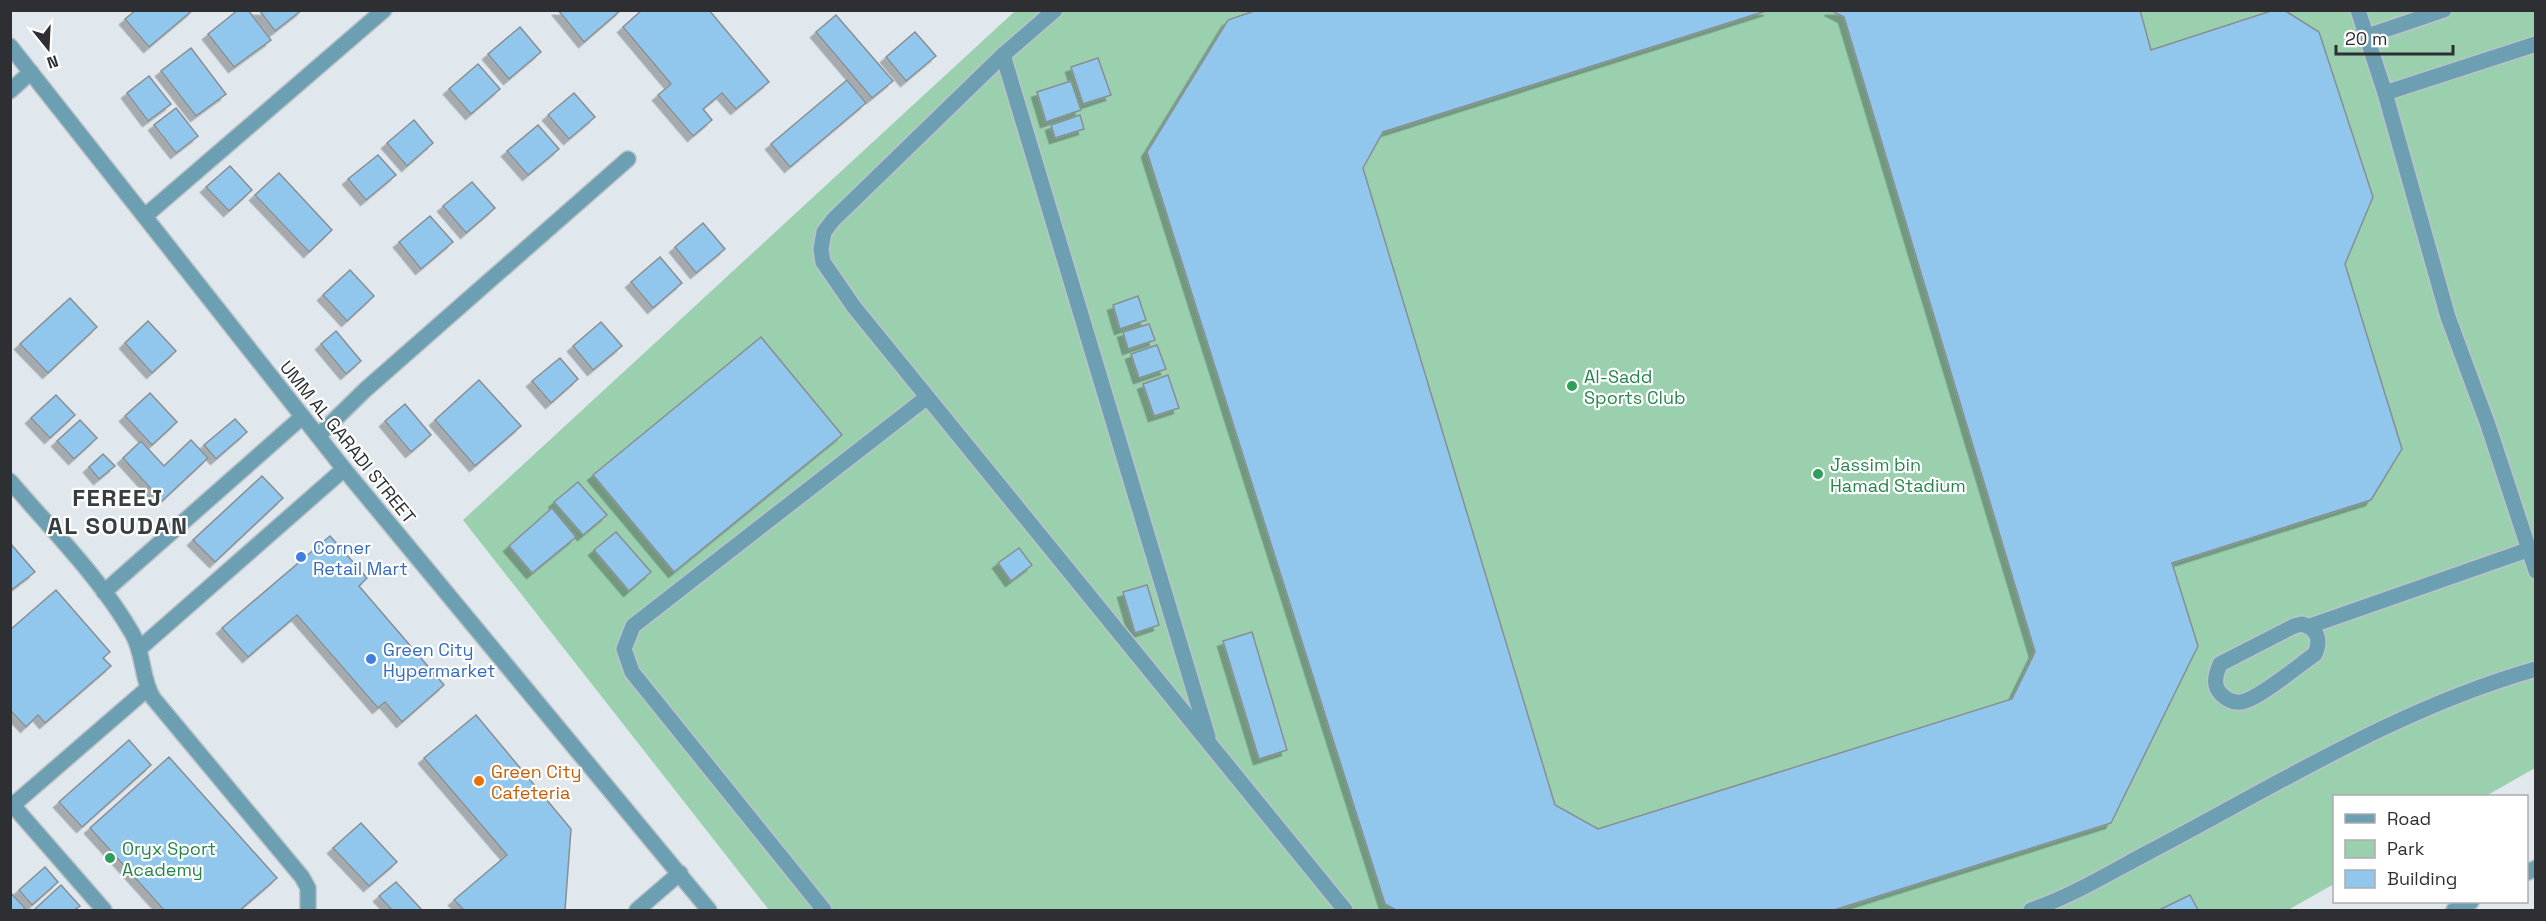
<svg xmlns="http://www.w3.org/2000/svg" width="2546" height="921" font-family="'Space Grotesk',sans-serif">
  <defs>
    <filter id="shadow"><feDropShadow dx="-5.5" dy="5.5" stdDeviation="0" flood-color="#0004"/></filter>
  </defs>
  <rect width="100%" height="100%" fill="#e0e8ed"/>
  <path fill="#9bd0af" d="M 1015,11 L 2535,11 L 2535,768 L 2486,796 L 2334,796 L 2334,884 L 2288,910 L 769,910 L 463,520 Z"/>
  <g fill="#92c7ed" stroke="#888e93" stroke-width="1.5" filter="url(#shadow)">
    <path d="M 136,10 L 193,10 L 149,47 L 125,19 Z"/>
    <path d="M 238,10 L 248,10 L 271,40 L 234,67 L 208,34 Z"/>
    <path d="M 259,10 L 302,10 L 275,31 Z"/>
    <path d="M 558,10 L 621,10 L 584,42 Z"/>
    <path d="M 642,10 L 709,10 L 769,82 L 736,109 L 722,93 L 703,109 L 712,120 L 693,136 L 658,95 L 671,84 L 623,27 Z"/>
    <path d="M 1257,10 L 1769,10 L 1383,132 L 1363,168 L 1555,805 L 1598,829 L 2012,699 L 2035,652 L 1844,17 L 1830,10 L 2140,10 L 2151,50 L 2274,10 L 2284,10 L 2319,32 L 2373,197 L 2345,264 L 2402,449 L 2371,500 L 2172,563 L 2198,646 L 2111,823 L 1834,910 L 1396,910 L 1385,904 L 1147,152 L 1228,20 Z"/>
    <path d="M 836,15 L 893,81 L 872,98 L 816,32 Z"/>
    <path d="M 520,27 L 541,52 L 509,79 L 488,54 Z"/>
    <path d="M 915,32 L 936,56 L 906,81 L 886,57 Z"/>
    <path d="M 191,48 L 226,94 L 196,116 L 161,71 Z"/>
    <path d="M 1098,58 L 1111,95 L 1083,104 L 1071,67 Z"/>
    <path d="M 478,64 L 500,89 L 471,114 L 449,89 Z"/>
    <path d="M 149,76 L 171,104 L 148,121 L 127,93 Z"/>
    <path d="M 847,80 L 866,103 L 790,167 L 771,144 Z"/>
    <path d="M 1071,81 L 1081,110 L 1046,122 L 1037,92 Z"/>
    <path d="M 574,93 L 595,117 L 569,139 L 548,115 Z"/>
    <path d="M 176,108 L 198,136 L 176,153 L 154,125 Z"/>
    <path d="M 1080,115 L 1084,129 L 1055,138 L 1051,125 Z"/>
    <path d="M 414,120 L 433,143 L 407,166 L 387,143 Z"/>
    <path d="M 538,125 L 559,149 L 528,175 L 507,151 Z"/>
    <path d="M 378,155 L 396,175 L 366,200 L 348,179 Z"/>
    <path d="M 230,166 L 252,190 L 229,211 L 206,187 Z"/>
    <path d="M 279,173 L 332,230 L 309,252 L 255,195 Z"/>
    <path d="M 472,182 L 495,208 L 466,233 L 443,206 Z"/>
    <path d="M 430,216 L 453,242 L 421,269 L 399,242 Z"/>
    <path d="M 703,223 L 725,249 L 696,273 L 675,247 Z"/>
    <path d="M 660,257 L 682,283 L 653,308 L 631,282 Z"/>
    <path d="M 350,270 L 374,296 L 347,321 L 323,295 Z"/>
    <path d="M 1138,296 L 1146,320 L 1120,329 L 1113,305 Z"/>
    <path d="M 70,298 L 97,327 L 48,373 L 20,344 Z"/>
    <path d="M 148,321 L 176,351 L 152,373 L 125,343 Z"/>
    <path d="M 601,322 L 622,346 L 593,370 L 573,346 Z"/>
    <path d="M 1149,324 L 1155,340 L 1128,349 L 1123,332 Z"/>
    <path d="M 336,331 L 361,361 L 346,374 L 321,344 Z"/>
    <path d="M 761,337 L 842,435 L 674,572 L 593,475 Z"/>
    <path d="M 1157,345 L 1166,369 L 1139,378 L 1131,354 Z"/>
    <path d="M 560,358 L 578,379 L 551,403 L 532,381 Z"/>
    <path d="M 1168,375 L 1179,408 L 1154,416 L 1143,384 Z"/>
    <path d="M 479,380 L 521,426 L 475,466 L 435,420 Z"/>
    <path d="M 150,393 L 177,422 L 152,445 L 125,416 Z"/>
    <path d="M 56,395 L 75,415 L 50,438 L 31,418 Z"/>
    <path d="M 405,404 L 431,435 L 411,452 L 385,421 Z"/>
    <path d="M 235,419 L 247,432 L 216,459 L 204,445 Z"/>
    <path d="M 80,420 L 97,438 L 74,459 L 57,441 Z"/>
    <path d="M 191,440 L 208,458 L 162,501 L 123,458 L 141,441 L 164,466 Z"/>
    <path d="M 103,454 L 115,466 L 99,479 L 89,467 Z"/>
    <path d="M 262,476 L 283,498 L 215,562 L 193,540 Z"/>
    <path d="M 578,482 L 607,515 L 583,535 L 554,502 Z"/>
    <path d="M 552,508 L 576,537 L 532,573 L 509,546 Z"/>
    <path d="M 616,532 L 651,572 L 629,591 L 594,550 Z"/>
    <path d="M 330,536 L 367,578 L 359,586 L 444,685 L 402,722 L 385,702 L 378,708 L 297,615 L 248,657 L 222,628 Z"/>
    <path d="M 10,543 L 35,572 L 10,591 Z"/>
    <path d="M 1019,548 L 1032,565 L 1011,581 L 998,563 Z"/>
    <path d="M 1147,585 L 1159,625 L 1135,633 L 1123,592 Z"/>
    <path d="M 56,590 L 110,652 L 103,658 L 111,666 L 45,723 L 38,715 L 26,727 L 10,710 L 10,630 Z"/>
    <path d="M 1252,632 L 1287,750 L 1259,759 L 1223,641 Z"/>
    <path d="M 476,715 L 571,829 L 565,910 L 464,910 L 454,900 L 507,855 L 424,758 Z"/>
    <path d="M 129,740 L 151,765 L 82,827 L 59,802 Z"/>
    <path d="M 169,757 L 277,878 L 240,910 L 164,910 L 90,828 Z"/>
    <path d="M 361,823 L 397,862 L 369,886 L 333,848 Z"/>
    <path d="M 45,867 L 58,882 L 32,905 L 19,890 Z"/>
    <path d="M 396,882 L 422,910 L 392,910 L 379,896 Z"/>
    <path d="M 61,885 L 80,906 L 74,910 L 37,910 L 35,909 Z"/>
    <path d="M 10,892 L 25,908 L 22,910 L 10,910 Z"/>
    <path d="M 2190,895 L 2198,910 L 2159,910 Z"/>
  </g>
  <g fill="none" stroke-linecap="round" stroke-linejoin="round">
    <defs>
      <g id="minor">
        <path d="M 1055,10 L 1003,55 L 833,220 L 824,232 L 821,249 L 823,262 L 854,307 L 1345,910"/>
        <path d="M 2358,10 L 2385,93 L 2448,317 L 2488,425 L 2536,571"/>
        <path d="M 2367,36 L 2444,10"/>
        <path d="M 10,46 L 344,469 L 709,910"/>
        <path d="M 1003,55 L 1208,737"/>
        <path d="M 10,91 L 31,72"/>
        <path d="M 2385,93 L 2536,44"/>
        <path d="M 145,216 L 384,10"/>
        <path d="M 318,436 L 365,390 L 628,159"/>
        <path d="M 10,481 C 51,529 101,579 132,633 C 144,653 141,678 153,698 L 302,877 L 308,888 L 308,910"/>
        <path d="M 104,592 L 302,417"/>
        <path d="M 2302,624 C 2318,629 2321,640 2315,654 C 2299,665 2258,700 2241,702 C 2233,703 2226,699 2221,694 C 2212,685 2216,674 2220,664 L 2294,626 Z"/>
        <path d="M 2310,626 L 2536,547"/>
        <path d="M 139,649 L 344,469"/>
        <path d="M 10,802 L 104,910"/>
        <path d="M 13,805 L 147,689"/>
        <path d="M 2526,873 L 2536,868"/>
        <path d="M 637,910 L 680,873"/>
        <path d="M 824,910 L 632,672 L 624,649 L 633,626 L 926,398"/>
        <path d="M 2031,910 C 2072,896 2111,872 2149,852 C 2275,786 2398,708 2536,669"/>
        <path d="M 2454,910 L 2471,902"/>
      </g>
    </defs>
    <use href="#minor" stroke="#bcc3c8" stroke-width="18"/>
    <use href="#minor" stroke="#6b9fb1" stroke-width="15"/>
  </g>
  <g fill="#2e9e5b" stroke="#fff" stroke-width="2">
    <circle cx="1572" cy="386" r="6"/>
    <circle cx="1818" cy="474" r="6"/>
    <circle cx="110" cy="858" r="6"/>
  </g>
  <g fill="#3f7fe0" stroke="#fff" stroke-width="2">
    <circle cx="301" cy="557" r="6"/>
    <circle cx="371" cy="659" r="6"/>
  </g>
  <circle fill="#e8710a" stroke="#fff" stroke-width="2" cx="479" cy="781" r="6"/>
  <g text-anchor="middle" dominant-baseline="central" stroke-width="4.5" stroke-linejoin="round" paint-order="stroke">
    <g font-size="18" fill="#27864d" stroke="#fff" text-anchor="start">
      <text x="1584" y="376">Al-Sadd<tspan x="1584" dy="21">Sports Club</tspan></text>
      <text x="1830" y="464">Jassim bin<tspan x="1830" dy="21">Hamad Stadium</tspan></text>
      <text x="122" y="848">Oryx Sport<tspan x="122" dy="21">Academy</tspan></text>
    </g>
    <g font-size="18" fill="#2d2f32" stroke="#fff">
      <text transform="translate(348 442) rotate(51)">UMM AL GARADI STREET</text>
    </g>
    <g font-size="18" fill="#366cbe" stroke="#fff" text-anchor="start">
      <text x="313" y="547">Corner<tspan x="313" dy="21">Retail Mart</tspan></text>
      <text x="383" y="649">Green City<tspan x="383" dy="21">Hypermarket</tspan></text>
    </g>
    <g font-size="18" fill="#c56008" stroke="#fff" text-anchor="start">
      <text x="491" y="771">Green City<tspan x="491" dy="21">Cafeteria</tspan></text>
    </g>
    <g font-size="24" font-weight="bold" letter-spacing="1.5" fill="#373d41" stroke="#fff">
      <text x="118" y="497">FEREEJ<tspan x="118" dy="28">AL SOUDAN</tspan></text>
    </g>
  </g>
  <rect width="2546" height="921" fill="none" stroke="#2d2f32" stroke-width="24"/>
  <rect x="2333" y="795" width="195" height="108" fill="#ffffff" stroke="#abacad" stroke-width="1.5"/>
  <rect x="2345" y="814" width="30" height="9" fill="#6b9fb1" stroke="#abacad" stroke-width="1.5"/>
  <text x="2387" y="825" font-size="18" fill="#2d2f32">Road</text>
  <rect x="2345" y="840" width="30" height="18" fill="#9bd0af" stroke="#abacad" stroke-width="1.5"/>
  <text x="2387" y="855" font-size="18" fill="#2d2f32">Park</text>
  <rect x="2345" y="870" width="30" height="18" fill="#92c7ed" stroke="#abacad" stroke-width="1.5"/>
  <text x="2387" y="885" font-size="18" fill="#2d2f32">Building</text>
  <g transform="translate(48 48) rotate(162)" stroke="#ffffff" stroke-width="4.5" paint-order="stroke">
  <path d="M0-4.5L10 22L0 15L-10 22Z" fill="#2d2f32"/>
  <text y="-9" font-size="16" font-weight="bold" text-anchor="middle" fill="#2d2f32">N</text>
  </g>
  <path d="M2336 45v9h117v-9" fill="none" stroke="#2d2f32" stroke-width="3"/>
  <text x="2345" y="45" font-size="18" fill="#2d2f32" stroke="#ffffff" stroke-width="4.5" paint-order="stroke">20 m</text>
</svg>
